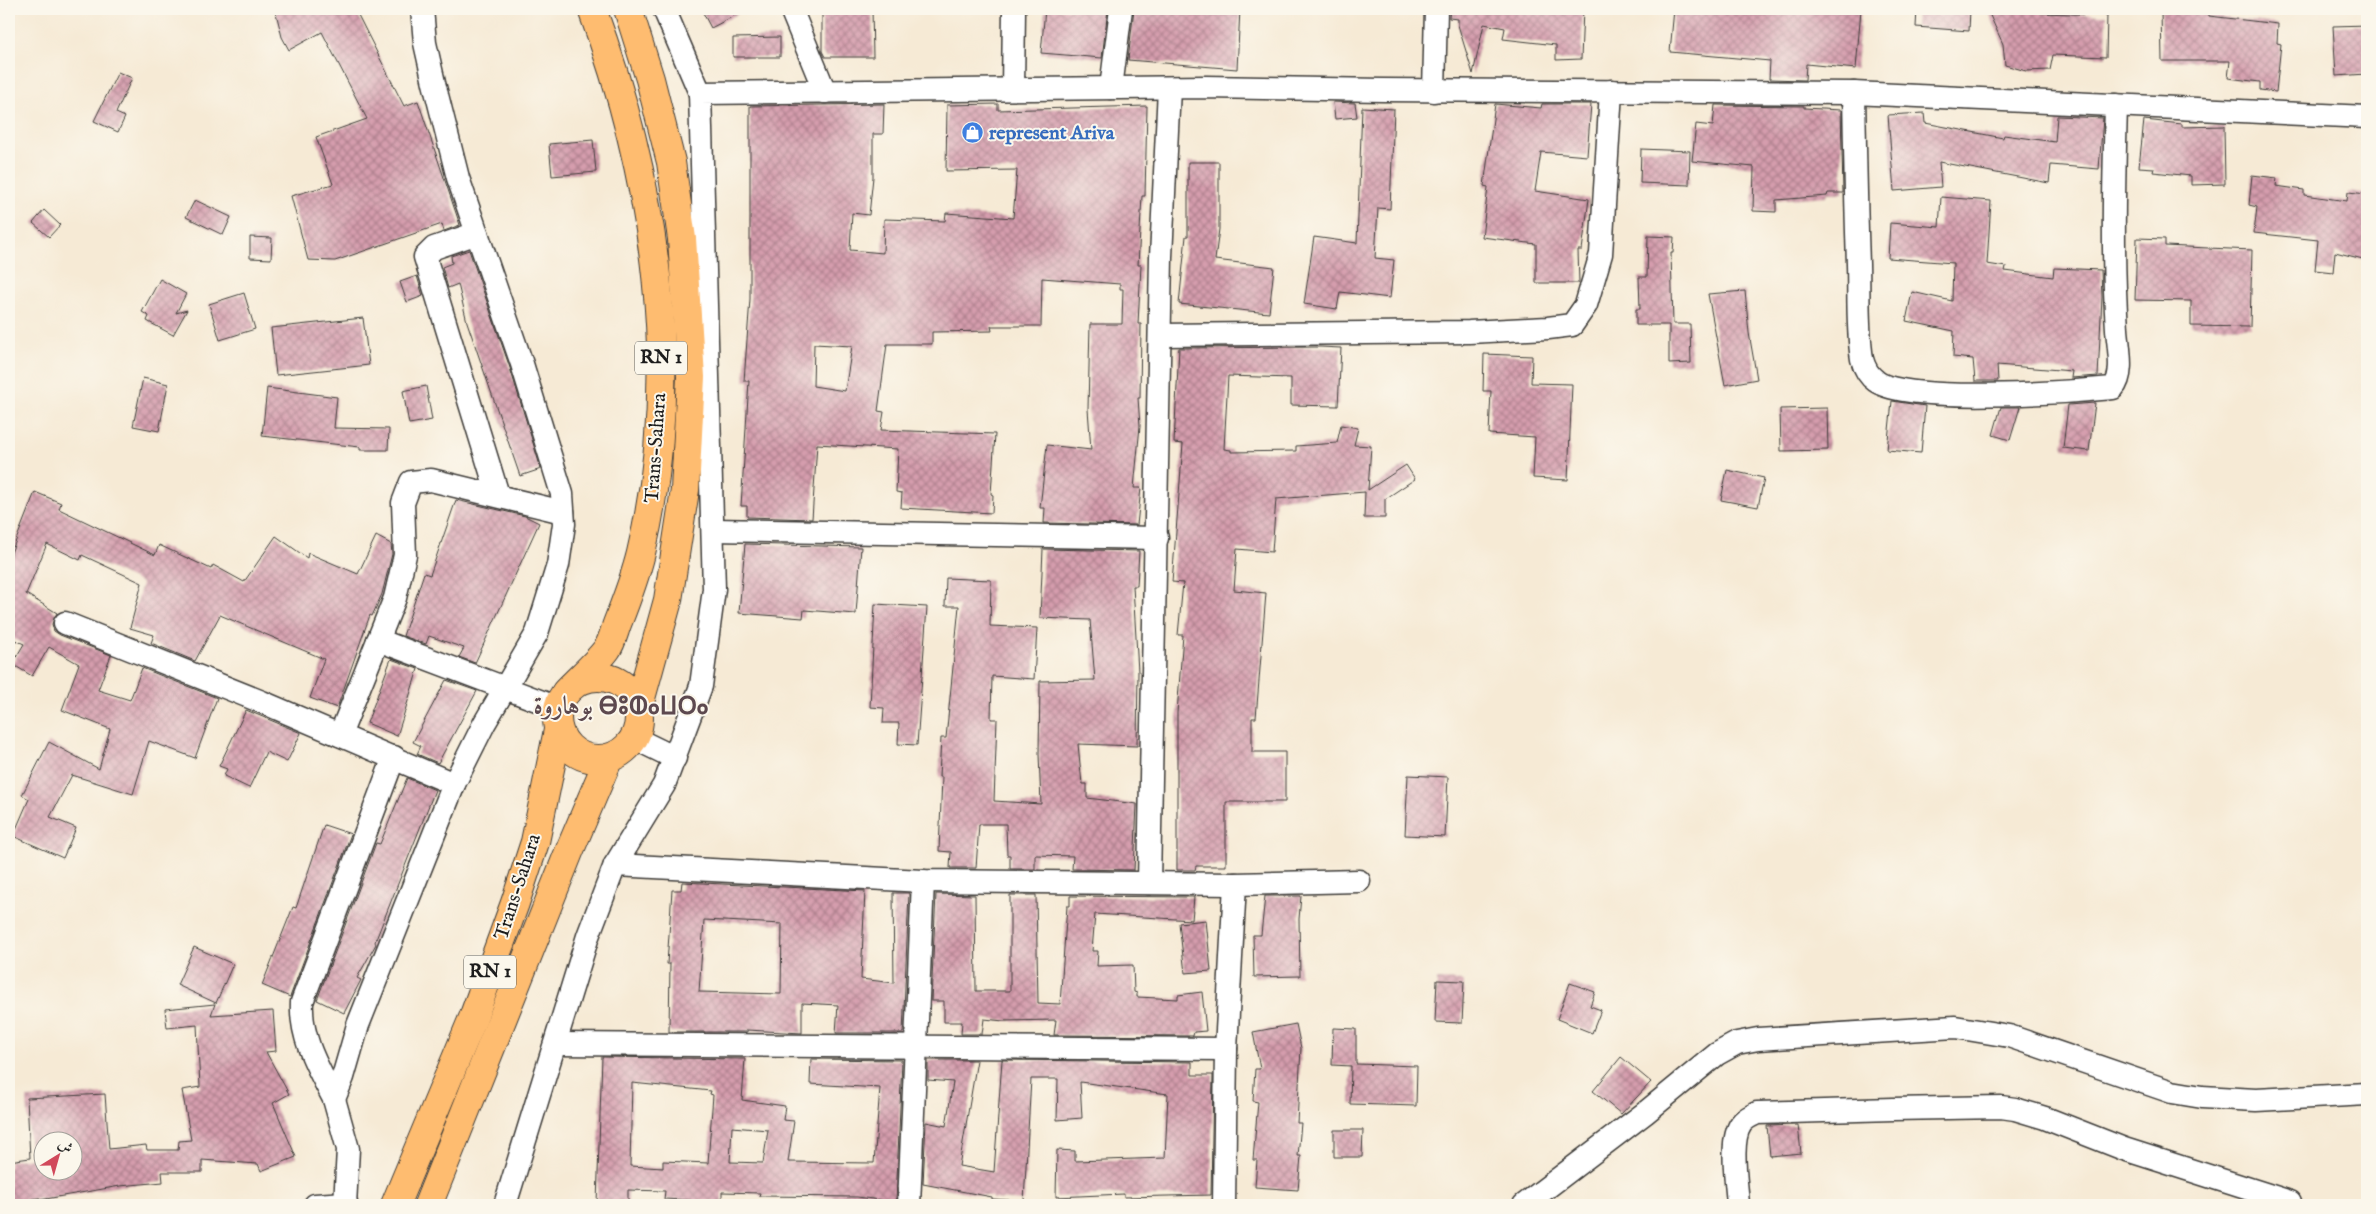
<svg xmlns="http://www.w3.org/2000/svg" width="2376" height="1214" font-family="'IM FELL English',Amiri,'Noto Sans Tifinagh',serif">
  <defs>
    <pattern id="building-cross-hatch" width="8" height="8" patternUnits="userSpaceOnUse" patternTransform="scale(1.25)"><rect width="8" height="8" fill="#d59dad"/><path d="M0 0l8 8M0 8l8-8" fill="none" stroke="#ac7f8c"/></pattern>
  </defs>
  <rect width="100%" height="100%" fill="#fbf7ec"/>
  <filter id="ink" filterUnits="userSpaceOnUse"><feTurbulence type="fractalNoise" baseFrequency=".02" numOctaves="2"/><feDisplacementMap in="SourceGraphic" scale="10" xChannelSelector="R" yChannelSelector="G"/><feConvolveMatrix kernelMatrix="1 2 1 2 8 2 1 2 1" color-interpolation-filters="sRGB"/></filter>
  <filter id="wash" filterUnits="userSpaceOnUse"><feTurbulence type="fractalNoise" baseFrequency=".0096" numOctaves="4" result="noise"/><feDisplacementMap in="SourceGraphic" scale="20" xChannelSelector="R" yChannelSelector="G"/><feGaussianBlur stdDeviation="1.12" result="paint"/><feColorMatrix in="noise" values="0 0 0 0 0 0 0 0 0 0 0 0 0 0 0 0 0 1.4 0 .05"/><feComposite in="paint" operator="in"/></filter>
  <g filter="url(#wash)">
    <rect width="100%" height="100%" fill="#f6ead5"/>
    <g id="blocks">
      <g fill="url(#building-cross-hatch)" fill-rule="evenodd">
        <path d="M 275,9 L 355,9 L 404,106 L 418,101 L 460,225 L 444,231 L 442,224 L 335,261 L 308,260 L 291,196 L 333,184 L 316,137 L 367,119 L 322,32 L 289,50 L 282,37 Z"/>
        <path d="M 701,9 L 747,9 L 711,28 Z"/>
        <path d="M 822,9 L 872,9 L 873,57 L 825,57 L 822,51 Z"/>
        <path d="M 1045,9 L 1108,9 L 1102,58 L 1041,53 Z"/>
        <path d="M 1134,9 L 1240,9 L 1237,69 L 1128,60 Z"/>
        <path d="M 1450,9 L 1583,9 L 1581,59 L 1556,60 L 1556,45 L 1503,39 L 1505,28 L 1484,24 L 1473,74 L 1458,25 L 1458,19 L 1449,18 Z"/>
        <path d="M 1674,9 L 1861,9 L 1856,69 L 1806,64 L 1805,80 L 1769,79 L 1770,61 L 1670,52 Z"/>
        <path d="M 1917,9 L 1970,9 L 1969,31 L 1916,27 Z"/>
        <path d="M 1987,9 L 2040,9 L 2040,13 L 2107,15 L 2106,57 L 2053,55 L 2050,70 L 2026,71 L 2005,65 L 2003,44 Z"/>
        <path d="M 2175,9 L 2208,9 L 2209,16 L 2278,24 L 2277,43 L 2281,44 L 2276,92 L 2260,90 L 2260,82 L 2228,78 L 2230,61 L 2162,61 L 2161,11 Z"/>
        <path d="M 2367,25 L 2367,74 L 2336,76 L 2333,26 Z"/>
        <path d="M 780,37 L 780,57 L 733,57 L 733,38 Z"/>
        <path d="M 118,72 L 132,78 L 116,113 L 125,117 L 118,132 L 94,121 Z"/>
        <path d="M 1333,102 L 1355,103 L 1357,117 L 1335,119 Z"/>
        <path d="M 884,104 L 883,134 L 873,134 L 873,177 L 869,215 L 852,213 L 850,250 L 883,253 L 884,219 L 945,221 L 946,213 L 1013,218 L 1017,170 L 946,171 L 947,105 L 998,104 L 998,110 L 1147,106 L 1145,196 L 1142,196 L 1138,265 L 1141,265 L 1138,324 L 1141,324 L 1140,398 L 1138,398 L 1140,426 L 1134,488 L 1141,488 L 1137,525 L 1044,523 L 1045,508 L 1040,508 L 1047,445 L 1091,450 L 1088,409 L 1090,324 L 1122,324 L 1123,289 L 1120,289 L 1120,284 L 1042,278 L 1041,326 L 991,326 L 992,331 L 932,332 L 932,344 L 887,344 L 878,411 L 884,412 L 881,430 L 995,434 L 991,494 L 993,495 L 992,513 L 901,508 L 902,493 L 896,492 L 898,449 L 817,444 L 812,519 L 747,517 L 747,506 L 741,506 L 749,381 L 744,381 L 750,299 L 750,106 ZM 814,344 L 852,346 L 845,391 L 813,386 Z"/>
        <path d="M 1495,104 L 1541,108 L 1542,104 L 1591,104 L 1587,156 L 1541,152 L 1535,191 L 1589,199 L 1582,250 L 1578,250 L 1579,283 L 1536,283 L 1536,244 L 1482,237 L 1488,187 L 1484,186 Z"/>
        <path d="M 1715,105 L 1804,106 L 1804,108 L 1841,110 L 1843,193 L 1828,193 L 1827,196 L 1776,200 L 1776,212 L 1753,211 L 1754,167 L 1692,161 L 1696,124 L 1713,126 Z"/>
        <path d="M 1362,107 L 1394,109 L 1390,209 L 1378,208 L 1375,258 L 1394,260 L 1390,298 L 1340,292 L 1337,309 L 1304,304 L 1314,237 L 1357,243 Z"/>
        <path d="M 1924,113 L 1925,123 L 2003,138 L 2004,135 L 2055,142 L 2057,116 L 2103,118 L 2099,169 L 2051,165 L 2049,183 L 1939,162 L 1941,187 L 1894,191 L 1888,115 Z"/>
        <path d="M 2144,120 L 2182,124 L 2182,127 L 2224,126 L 2225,184 L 2191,185 L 2191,176 L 2153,172 L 2154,168 L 2139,167 Z"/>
        <path d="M 593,140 L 596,172 L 552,176 L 549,144 Z"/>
        <path d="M 1641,149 L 1690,151 L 1689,185 L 1640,183 Z"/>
        <path d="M 1188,162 L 1219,162 L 1219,229 L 1215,260 L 1274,267 L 1269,313 L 1179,304 L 1186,236 L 1188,236 Z"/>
        <path d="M 2252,175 L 2277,178 L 2276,186 L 2304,190 L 2304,195 L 2347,201 L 2348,192 L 2367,194 L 2367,260 L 2335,252 L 2333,272 L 2315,270 L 2318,240 L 2254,233 L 2257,207 L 2249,205 Z"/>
        <path d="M 1941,197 L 1991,201 L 1987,264 L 2006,267 L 2005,271 L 2053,277 L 2054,268 L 2101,270 L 2102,297 L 2098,376 L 2071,378 L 2072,371 L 1997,365 L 1998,381 L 1975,381 L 1973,359 L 1953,357 L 1954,331 L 1906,321 L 1912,292 L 1952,301 L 1953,263 L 1888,258 L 1890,223 L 1939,227 Z"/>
        <path d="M 195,200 L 231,217 L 223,235 L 186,217 Z"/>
        <path d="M 44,210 L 60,225 L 49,237 L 33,223 Z"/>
        <path d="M 1648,236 L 1674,237 L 1673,253 L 1671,253 L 1673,324 L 1690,324 L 1691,363 L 1669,364 L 1669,325 L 1636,325 L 1636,309 L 1640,309 L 1639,277 L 1647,277 Z"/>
        <path d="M 250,237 L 272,238 L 271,259 L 250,258 Z"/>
        <path d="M 2137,238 L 2165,239 L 2165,246 L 2252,250 L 2250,327 L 2191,326 L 2191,301 L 2135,300 Z"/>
        <path d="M 469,250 L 510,368 L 541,469 L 520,476 L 467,322 L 458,284 L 448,288 L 442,267 L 452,263 L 451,256 Z"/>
        <path d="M 417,276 L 423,296 L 407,302 L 400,282 Z"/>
        <path d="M 160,279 L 186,294 L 176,313 L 187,310 L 173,335 L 147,321 L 149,316 L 142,312 Z"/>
        <path d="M 1745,291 L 1749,333 L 1757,379 L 1725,385 L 1708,294 Z"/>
        <path d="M 244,293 L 255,329 L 220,340 L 209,304 Z"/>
        <path d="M 363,318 L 369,365 L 276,375 L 271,328 Z"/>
        <path d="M 1320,347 L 1341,348 L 1338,406 L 1291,405 L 1291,378 L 1228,376 L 1224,449 L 1231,450 L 1231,452 L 1296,451 L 1296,446 L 1337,443 L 1341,425 L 1358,428 L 1354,445 L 1371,446 L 1368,490 L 1406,465 L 1415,479 L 1385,499 L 1385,518 L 1364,518 L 1365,492 L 1276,499 L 1272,552 L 1237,549 L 1234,590 L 1266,593 L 1256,718 L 1252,718 L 1252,752 L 1285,752 L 1285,802 L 1226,802 L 1226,866 L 1196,866 L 1195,870 L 1177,870 L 1177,713 L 1183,635 L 1178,635 L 1183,583 L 1172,582 L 1183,444 L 1174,443 L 1179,348 Z"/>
        <path d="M 1484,354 L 1532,356 L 1531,383 L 1572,384 L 1568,480 L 1533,478 L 1535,437 L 1489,434 L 1491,391 L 1483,391 Z"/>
        <path d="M 143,378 L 168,384 L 159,431 L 133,426 Z"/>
        <path d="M 426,386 L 432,420 L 409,424 L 403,391 Z"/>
        <path d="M 267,388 L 337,397 L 334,428 L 389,429 L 388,450 L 360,450 L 360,447 L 262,436 Z"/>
        <path d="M 1892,401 L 1925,406 L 1921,453 L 1887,450 Z"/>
        <path d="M 2095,403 L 2089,451 L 2063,448 L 2068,405 Z"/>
        <path d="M 2001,407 L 2020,407 L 2010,440 L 1993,435 Z"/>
        <path d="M 1827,408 L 1828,450 L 1781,451 L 1780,409 Z"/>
        <path d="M 1727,470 L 1764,478 L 1758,507 L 1721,500 Z"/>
        <path d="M 35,492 L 61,503 L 59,509 L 155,555 L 159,545 L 211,569 L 213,565 L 244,582 L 276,536 L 307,558 L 308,553 L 358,574 L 376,536 L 391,544 L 392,554 L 382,594 L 372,616 L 370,615 L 337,708 L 310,698 L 324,659 L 220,615 L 195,661 L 151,643 L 154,635 L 130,628 L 142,583 L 82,555 L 80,560 L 47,544 L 26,594 L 57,613 L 52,624 L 54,631 L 60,635 L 111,655 L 98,690 L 130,700 L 142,668 L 217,698 L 195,758 L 149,741 L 133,794 L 72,775 L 50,817 L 76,828 L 63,858 L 13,836 L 29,799 L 22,795 L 49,742 L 99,769 L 110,729 L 62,710 L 79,664 L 49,647 L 32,676 L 12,664 L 24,644 L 9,637 L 9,558 Z"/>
        <path d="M 456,500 L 525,516 L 539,523 L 475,663 L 459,657 L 464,648 L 429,636 L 426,644 L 403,636 L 424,573 L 430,575 Z"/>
        <path d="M 745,544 L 861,547 L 856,614 L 804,610 L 803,618 L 739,613 Z"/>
        <path d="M 1043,549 L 1139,551 L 1137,586 L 1133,586 L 1138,672 L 1137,746 L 1078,744 L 1082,784 L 1087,784 L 1087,798 L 1137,804 L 1134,870 L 1072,869 L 1073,856 L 1035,855 L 1035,869 L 1010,869 L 1010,855 L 1007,855 L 1006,824 L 979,824 L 976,868 L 950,868 L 951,852 L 939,851 L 942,777 L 939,777 L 941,738 L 946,738 L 959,606 L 945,606 L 946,578 L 991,580 L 990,626 L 1037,628 L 1034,679 L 992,676 L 991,719 L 997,719 L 994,801 L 1041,804 L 1039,754 L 1040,681 L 1095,680 L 1090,620 L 1040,618 Z"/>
        <path d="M 875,604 L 927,607 L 917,745 L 898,744 L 899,723 L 883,723 L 884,708 L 870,707 Z"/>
        <path d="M 391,659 L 418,669 L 397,736 L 367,723 Z"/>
        <path d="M 446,680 L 477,691 L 438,763 L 417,754 L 421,746 L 413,742 Z"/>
        <path d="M 246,710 L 301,733 L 287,762 L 266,752 L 249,788 L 224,776 L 227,769 L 219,766 Z"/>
        <path d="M 1408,775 L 1448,777 L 1445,837 L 1405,835 Z"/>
        <path d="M 407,778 L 435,790 L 375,942 L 376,944 L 357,978 L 361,980 L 344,1013 L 317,1000 L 376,843 L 380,844 Z"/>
        <path d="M 324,825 L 351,834 L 290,997 L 262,985 L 293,907 L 296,908 Z"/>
        <path d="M 682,882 L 865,891 L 861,979 L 894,983 L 893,893 L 909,893 L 903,1033 L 836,1033 L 838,1005 L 802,1003 L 802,1033 L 747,1030 L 747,1032 L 669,1032 L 670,964 L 667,964 L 672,890 L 681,890 ZM 704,920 L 782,924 L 781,994 L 699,992 Z"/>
        <path d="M 936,894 L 975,895 L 976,991 L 1010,991 L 1010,895 L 1036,895 L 1038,1003 L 1060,1004 L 1067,906 L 1070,906 L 1070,896 L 1194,897 L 1192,920 L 1095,914 L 1092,951 L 1098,951 L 1097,966 L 1133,965 L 1134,992 L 1137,993 L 1137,997 L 1178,999 L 1178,995 L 1202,992 L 1206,1031 L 1194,1032 L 1193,1036 L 1054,1035 L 1056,1020 L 1004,1021 L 984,1019 L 982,1034 L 961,1034 L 962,1022 L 944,1022 L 944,1001 L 931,1001 Z"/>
        <path d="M 1265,896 L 1301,896 L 1299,919 L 1300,976 L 1254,977 L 1253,935 L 1261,935 Z"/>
        <path d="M 1206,920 L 1211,971 L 1185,973 L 1179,923 Z"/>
        <path d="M 194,947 L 233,964 L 216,1003 L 177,985 Z"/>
        <path d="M 1437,980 L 1464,981 L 1462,1023 L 1435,1022 Z"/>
        <path d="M 1570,983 L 1595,992 L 1590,1006 L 1601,1010 L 1592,1033 L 1557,1019 Z"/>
        <path d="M 215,1004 L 211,1015 L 273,1011 L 276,1051 L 266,1052 L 289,1094 L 273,1103 L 296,1157 L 261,1171 L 258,1164 L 202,1160 L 202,1172 L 162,1172 L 163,1182 L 120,1186 L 40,1200 L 40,1198 L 9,1202 L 9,1161 L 30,1158 L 27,1098 L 105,1094 L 109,1149 L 146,1145 L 147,1150 L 178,1150 L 179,1141 L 191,1140 L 182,1090 L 200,1087 L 197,1025 L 167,1028 L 165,1009 ZM 42,1142 L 72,1142 L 72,1172 L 42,1172 Z"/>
        <path d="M 1296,1024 L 1301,1048 L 1297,1123 L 1301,1123 L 1298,1156 L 1301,1156 L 1298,1190 L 1255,1187 L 1257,1160 L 1253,1160 L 1258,1102 L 1253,1101 L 1255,1069 L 1260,1069 L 1253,1032 Z"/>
        <path d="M 1333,1028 L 1356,1029 L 1356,1064 L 1417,1066 L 1416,1106 L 1350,1104 L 1351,1066 L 1332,1065 Z"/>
        <path d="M 602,1057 L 745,1059 L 742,1100 L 785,1106 L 783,1120 L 794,1121 L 788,1162 L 874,1163 L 880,1088 L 810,1084 L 811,1059 L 902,1060 L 896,1202 L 857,1197 L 759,1196 L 760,1193 L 722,1192 L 722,1202 L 664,1199 L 665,1191 L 628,1190 L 628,1204 L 597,1203 ZM 632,1083 L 711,1091 L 710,1094 L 713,1095 L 708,1163 L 663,1161 L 663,1168 L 630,1166 ZM 732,1127 L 768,1130 L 763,1163 L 730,1162 Z"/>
        <path d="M 1621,1057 L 1651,1082 L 1621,1114 L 1593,1091 Z"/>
        <path d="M 928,1060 L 977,1060 L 959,1166 L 994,1172 L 1002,1060 L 1192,1062 L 1192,1075 L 1213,1075 L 1211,1195 L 1124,1197 L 1124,1194 L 1056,1197 L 1057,1150 L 1075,1151 L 1075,1161 L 1165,1158 L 1168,1094 L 1080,1082 L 1082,1118 L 1057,1120 L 1058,1079 L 1031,1079 L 1024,1201 L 992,1199 L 992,1197 L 923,1184 L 926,1122 L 946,1126 L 953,1082 L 928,1080 Z"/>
        <path d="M 1798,1125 L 1801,1153 L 1770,1156 L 1767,1126 Z"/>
        <path d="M 1334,1130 L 1363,1130 L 1362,1157 L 1334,1157 Z"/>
      </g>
    </g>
  </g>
  <g filter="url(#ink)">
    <use href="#blocks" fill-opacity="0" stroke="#3d3b38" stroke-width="1"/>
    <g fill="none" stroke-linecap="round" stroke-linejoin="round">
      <defs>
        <g id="minor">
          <path d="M 664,9 L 700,93"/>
          <path d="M 791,9 L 825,92"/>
          <path d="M 1111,88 L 1121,9"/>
          <path d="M 1013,89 L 1014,9"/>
          <path d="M 1434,91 L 1436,9"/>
          <path d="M 1854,93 C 1855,150 1856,207 1858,264 C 1859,295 1857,328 1862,359 C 1864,367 1869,376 1876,381 C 1905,404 2072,392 2113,388 C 2125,375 2118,346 2117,329 C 2112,254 2114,180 2116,105"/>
          <path d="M 477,233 L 434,248 L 425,257 L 498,495"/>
          <path d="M 1161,335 L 1469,332 L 1548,328 L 1572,325 L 1586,305 L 1601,254 L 1611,91"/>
          <path d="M 713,530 L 1157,538"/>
          <path d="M 65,623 L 262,702 L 454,784"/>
          <path d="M 378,640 L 558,708"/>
          <path d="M 340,735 L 395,598 L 405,555 L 403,503 L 411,482 L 431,480 L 563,512"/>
          <path d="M 634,738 L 675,758"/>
          <path d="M 615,865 L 923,881 L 1235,884 L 1359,881"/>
          <path d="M 1149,883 L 1161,257 L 1169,88"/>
          <path d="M 556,1044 L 1226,1049"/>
          <path d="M 334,1099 C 318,1068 300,1038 302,1002 L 394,757"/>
          <path d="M 315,1205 L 346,1203"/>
          <path d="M 345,1205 L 348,1149 L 334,1099 L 343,1077 L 358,1025 L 454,784 L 484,724 L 537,633 L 558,565 L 564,524 L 562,494 L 522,364 L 458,178 L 434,83 L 425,43 L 422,9"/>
          <path d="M 505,1205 L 588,936 L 615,865 L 664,785 L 701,686 L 714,589 L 700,93 L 1206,87 L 1383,90 L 1854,93 L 2367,117"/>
          <path d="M 909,1205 L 923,881"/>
          <path d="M 1224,1205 L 1226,1049 L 1235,884"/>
          <path d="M 1524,1205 L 1645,1113 L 1717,1054 L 1737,1043 L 1758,1039 L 1955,1027 L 2009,1036 L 2172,1092 L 2202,1097 L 2256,1100 L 2367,1094"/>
          <path d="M 1738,1205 C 1737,1184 1729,1141 1741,1124 C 1745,1118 1751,1116 1757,1113 L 1893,1109 L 2001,1107 L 2015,1109 L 2045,1118 L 2124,1149 L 2290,1202"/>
        </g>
        <g id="trunk">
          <path d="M 628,9 L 650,79 L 671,162 L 682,239 L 691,377 L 685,490 L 668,600 L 638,709"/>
          <circle cx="598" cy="718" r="41"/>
          <path d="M 566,692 C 579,678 596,664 607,649 C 612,642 614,632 617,624 C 626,601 635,578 641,553 C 684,373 655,180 592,9"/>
          <path d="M 395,1205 L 473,1018 L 515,903 L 535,842 L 558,730"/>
          <path d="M 428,1205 L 569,852 L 609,758"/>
        </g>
      </defs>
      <use href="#minor" stroke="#3d3b38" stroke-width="25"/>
      <use href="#trunk" stroke="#3d3b38" stroke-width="30"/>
      <use href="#minor" stroke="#fff" stroke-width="22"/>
      <use href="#trunk" stroke="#febc70" stroke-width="28"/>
    </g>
  </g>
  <defs>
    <symbol id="shop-disc" viewBox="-11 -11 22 22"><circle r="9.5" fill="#3f7fe0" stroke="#fbf7ec"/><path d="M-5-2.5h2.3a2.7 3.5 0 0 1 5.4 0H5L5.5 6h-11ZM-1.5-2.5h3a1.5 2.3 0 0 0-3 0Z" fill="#fff"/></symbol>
  </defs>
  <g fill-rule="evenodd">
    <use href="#shop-disc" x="960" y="120" width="25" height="25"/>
  </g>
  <g text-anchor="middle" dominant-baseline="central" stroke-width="4" stroke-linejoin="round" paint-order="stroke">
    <g fill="#fbf7ec" stroke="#5f5e5a" stroke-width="1">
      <rect x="635" y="341.5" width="52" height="33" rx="4"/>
      <rect x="464" y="955.5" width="52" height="33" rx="4"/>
    </g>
    <g font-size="19" font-weight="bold" fill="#1c1c1c">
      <text x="661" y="358">RN 1</text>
      <text x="490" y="972">RN 1</text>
    </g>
    <g font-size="20" font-weight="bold" fill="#366cbe" stroke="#fbf7ec" text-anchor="start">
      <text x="989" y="133">represent Ariva</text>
    </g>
    <g font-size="20" fill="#1c1c1c" stroke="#fbf7ec">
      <text transform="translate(656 448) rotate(-86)">Trans-Sahara</text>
      <text transform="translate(518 887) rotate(-72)">Trans-Sahara</text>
    </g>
    <g font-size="25" font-weight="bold" fill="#5d494f" stroke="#fbf7ec">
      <text x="621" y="707">بوهاروة ⴱⵓⵀⴰⵡⵔⴰ</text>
    </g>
  </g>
  <rect width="2376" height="1214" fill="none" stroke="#fbf7ec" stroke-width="30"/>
  <g transform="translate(58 1156) rotate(37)"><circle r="24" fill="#fbf7ec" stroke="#a29f99"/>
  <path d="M0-4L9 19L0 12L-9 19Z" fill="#d1495b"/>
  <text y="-8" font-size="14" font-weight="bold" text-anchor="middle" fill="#1c1c1c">ش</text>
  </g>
</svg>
